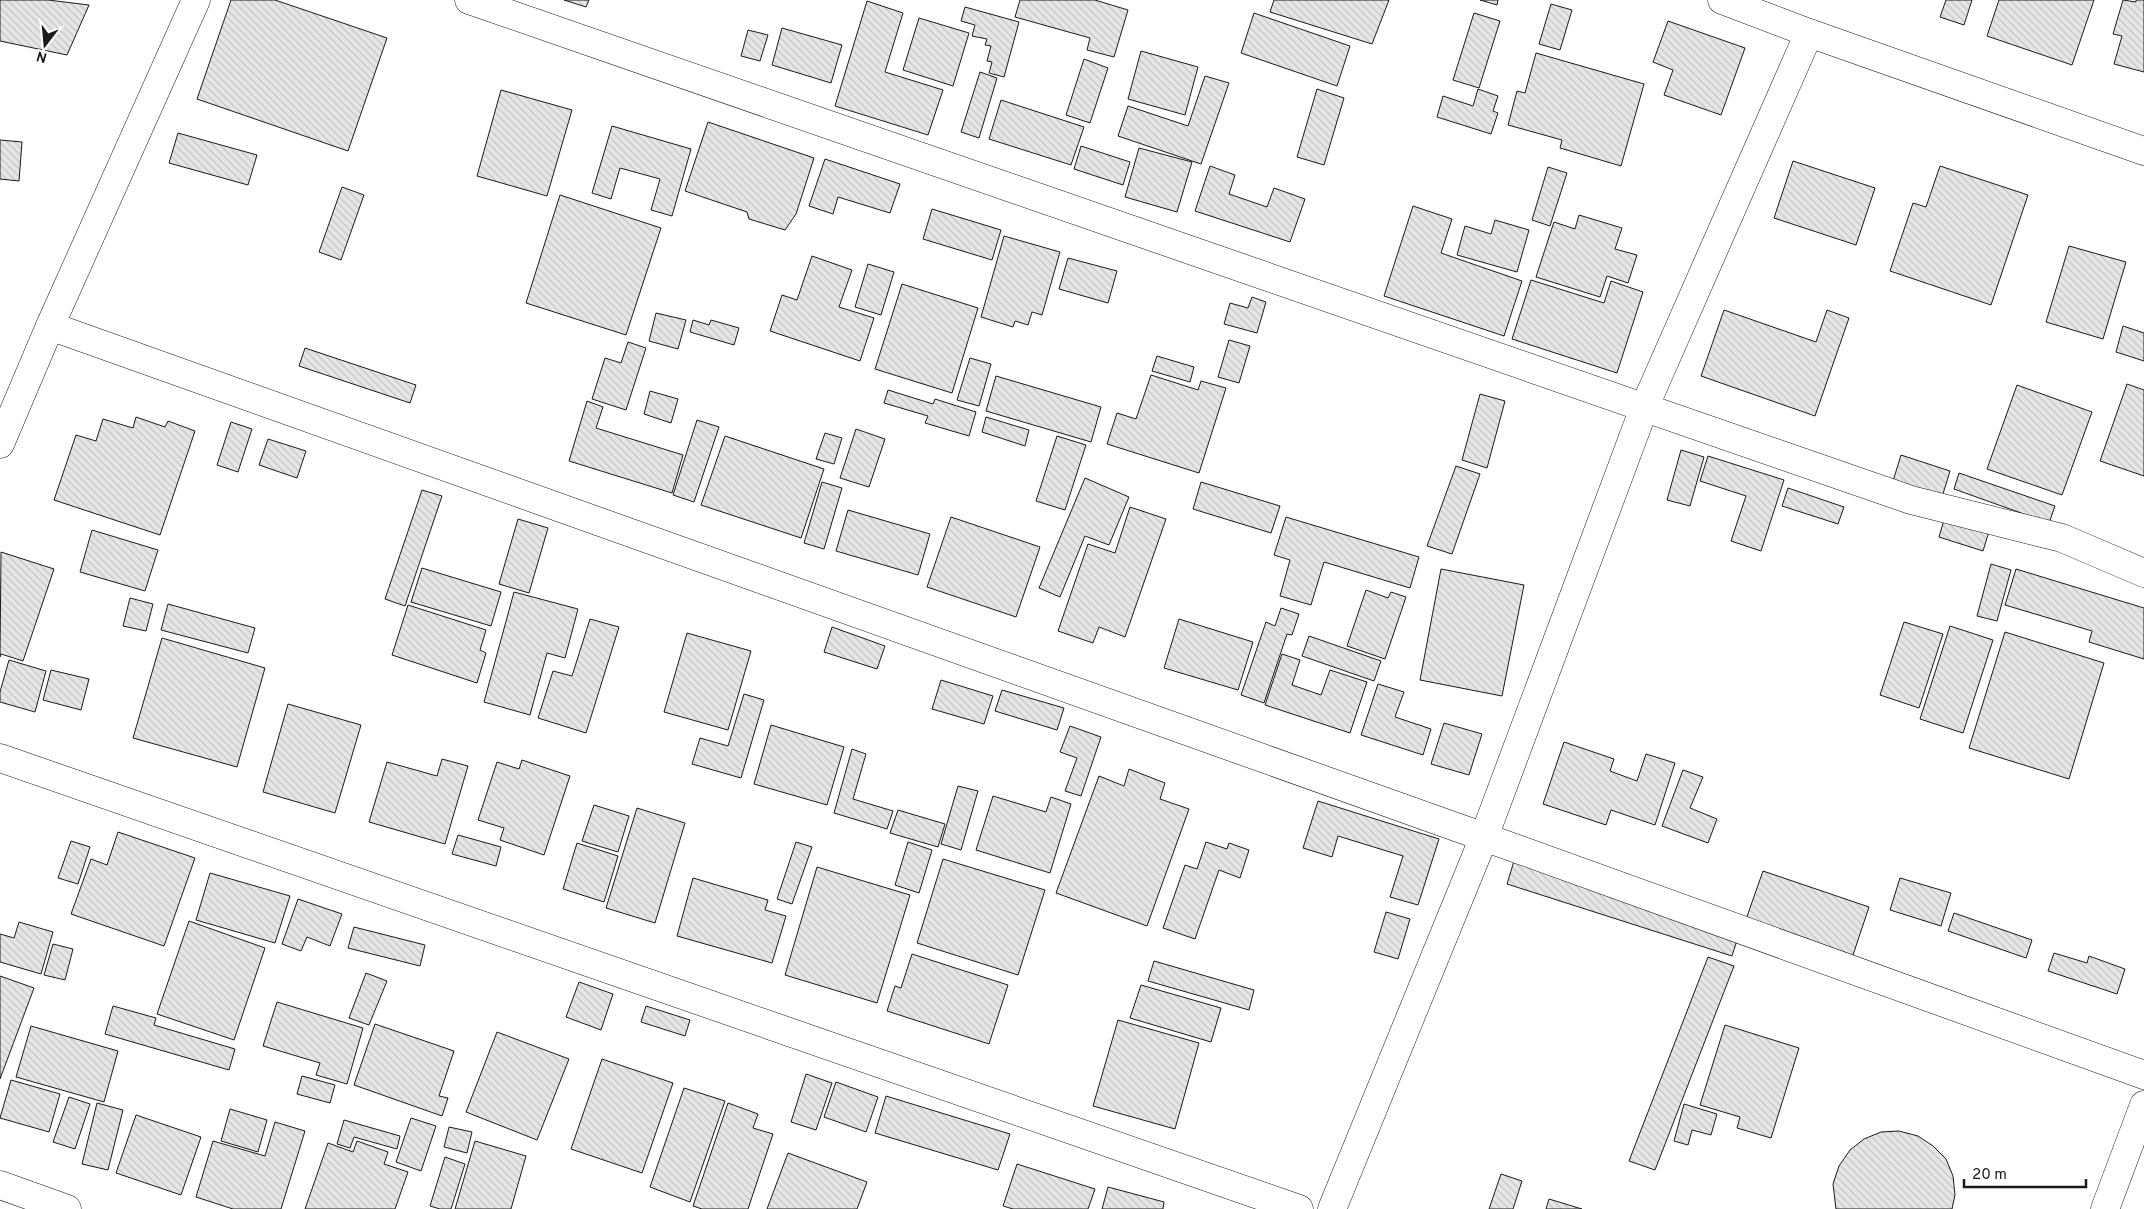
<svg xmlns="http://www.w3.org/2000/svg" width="2144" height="1209" font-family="Overpass,sans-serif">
  <defs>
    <pattern id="building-back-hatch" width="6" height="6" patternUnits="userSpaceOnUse" patternTransform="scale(1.25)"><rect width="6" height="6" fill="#e6e6e6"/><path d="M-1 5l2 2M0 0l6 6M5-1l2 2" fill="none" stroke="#c5c5c5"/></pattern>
  </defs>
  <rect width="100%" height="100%" fill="#fff"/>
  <g fill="url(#building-back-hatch)" stroke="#1a1a1a">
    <path d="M 0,0 L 48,0 L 89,5 L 67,55 L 0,41 Z"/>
    <path d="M 231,0 L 275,0 L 387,38 L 348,151 L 197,99 Z"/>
    <path d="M 564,0 L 589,0 L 586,7 Z"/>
    <path d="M 1020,0 L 1095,0 L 1128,10 L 1114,57 L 1087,50 L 1090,38 L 1015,17 Z"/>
    <path d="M 1274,0 L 1389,0 L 1372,44 L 1270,12 Z"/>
    <path d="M 1480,0 L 1498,0 L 1497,5 Z"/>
    <path d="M 1946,0 L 1972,0 L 1964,25 L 1940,17 Z"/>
    <path d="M 1999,0 L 2094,0 L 2072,65 L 1987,36 Z"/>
    <path d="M 2123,0 L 2136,2 L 2136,0 L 2144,0 L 2144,72 L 2114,64 L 2122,36 L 2113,34 Z"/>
    <path d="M 867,1 L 903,13 L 885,72 L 943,90 L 928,135 L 835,106 Z"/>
    <path d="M 1551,4 L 1572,10 L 1560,50 L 1539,44 Z"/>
    <path d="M 965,7 L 1019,22 L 1004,77 L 989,73 L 992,62 L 987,61 L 991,46 L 985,45 L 987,39 L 972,36 L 975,25 L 961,21 Z"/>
    <path d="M 1254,13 L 1350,46 L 1337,86 L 1241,53 Z"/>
    <path d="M 1474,13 L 1500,21 L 1479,88 L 1453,80 Z"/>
    <path d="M 919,18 L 969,33 L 953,86 L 903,70 Z"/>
    <path d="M 1668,21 L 1745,48 L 1721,115 L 1664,95 L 1673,70 L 1653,62 Z"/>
    <path d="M 782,28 L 842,45 L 831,83 L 772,65 Z"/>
    <path d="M 748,30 L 768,35 L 760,61 L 741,56 Z"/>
    <path d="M 1141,51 L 1198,67 L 1185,115 L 1128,99 Z"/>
    <path d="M 1536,53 L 1644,84 L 1621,166 L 1560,148 L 1562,140 L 1508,125 L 1517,91 L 1525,93 Z"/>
    <path d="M 1084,59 L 1108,68 L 1090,123 L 1066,115 Z"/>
    <path d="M 980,72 L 997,78 L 979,138 L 961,132 Z"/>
    <path d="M 1205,76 L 1229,83 L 1201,164 L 1118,136 L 1128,106 L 1188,126 Z"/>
    <path d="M 1317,89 L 1344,98 L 1324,165 L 1297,157 Z"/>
    <path d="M 1478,89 L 1498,96 L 1493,111 L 1498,113 L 1491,134 L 1437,117 L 1443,96 L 1473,106 Z"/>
    <path d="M 501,90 L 572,110 L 547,196 L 477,176 Z"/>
    <path d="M 1001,100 L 1084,127 L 1071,165 L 989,139 Z"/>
    <path d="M 708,122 L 814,158 L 796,214 L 785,230 L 749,219 L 747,212 L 685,191 Z"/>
    <path d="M 612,126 L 691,149 L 672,216 L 651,210 L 660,179 L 620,168 L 611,199 L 592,193 Z"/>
    <path d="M 178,133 L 257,155 L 248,185 L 169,163 Z"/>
    <path d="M 0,140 L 22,142 L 19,181 L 0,179 Z"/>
    <path d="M 1081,146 L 1130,162 L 1123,185 L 1074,169 Z"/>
    <path d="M 1139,148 L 1192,162 L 1177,212 L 1125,197 Z"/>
    <path d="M 825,159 L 900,184 L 890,213 L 838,197 L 833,214 L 809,206 Z"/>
    <path d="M 1793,161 L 1875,188 L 1856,245 L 1774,218 Z"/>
    <path d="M 1210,166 L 1235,175 L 1229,194 L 1267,207 L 1274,188 L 1305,199 L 1290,242 L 1195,211 Z"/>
    <path d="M 1940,166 L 2028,195 L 1991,305 L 1890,271 L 1913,203 L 1926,207 Z"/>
    <path d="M 1548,167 L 1567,173 L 1550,226 L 1532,220 Z"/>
    <path d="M 342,187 L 364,195 L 341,260 L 319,252 Z"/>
    <path d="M 560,195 L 661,228 L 626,335 L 526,303 Z"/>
    <path d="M 1413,206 L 1452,219 L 1441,253 L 1522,281 L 1504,336 L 1384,296 Z"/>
    <path d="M 932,209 L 1001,230 L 992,260 L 923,239 Z"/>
    <path d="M 1579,215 L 1622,228 L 1615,249 L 1637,255 L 1628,283 L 1607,276 L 1600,297 L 1536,277 L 1554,222 L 1575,229 Z"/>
    <path d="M 1495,220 L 1529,230 L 1517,272 L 1457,255 L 1465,226 L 1491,234 Z"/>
    <path d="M 1004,236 L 1060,252 L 1042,315 L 1032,312 L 1028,325 L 1015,321 L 1013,327 L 981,317 Z"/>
    <path d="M 2069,246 L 2126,262 L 2103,339 L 2046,322 Z"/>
    <path d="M 812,256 L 852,270 L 839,307 L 874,318 L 860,361 L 770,331 L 782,295 L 797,300 Z"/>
    <path d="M 1068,258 L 1117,271 L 1108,303 L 1059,289 Z"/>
    <path d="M 868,264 L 894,272 L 881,315 L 855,307 Z"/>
    <path d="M 1531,280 L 1604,303 L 1611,281 L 1643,292 L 1617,373 L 1512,339 Z"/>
    <path d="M 902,284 L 978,308 L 952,393 L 875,369 Z"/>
    <path d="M 1252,297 L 1266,302 L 1257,333 L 1224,324 L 1230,303 L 1248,308 Z"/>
    <path d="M 1724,310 L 1816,342 L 1827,310 L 1849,318 L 1815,416 L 1701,376 Z"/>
    <path d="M 656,313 L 686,320 L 678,349 L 649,341 Z"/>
    <path d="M 693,320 L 709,325 L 711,320 L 739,328 L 734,345 L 690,332 Z"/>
    <path d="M 2123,326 L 2144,333 L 2144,361 L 2116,352 Z"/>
    <path d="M 1229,340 L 1250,346 L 1239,383 L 1218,377 Z"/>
    <path d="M 628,342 L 646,348 L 626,410 L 592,399 L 605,358 L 621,363 Z"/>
    <path d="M 305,348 L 416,385 L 410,403 L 299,366 Z"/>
    <path d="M 1157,356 L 1194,367 L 1190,382 L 1152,371 Z"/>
    <path d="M 970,358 L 991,364 L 979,406 L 957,400 Z"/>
    <path d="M 1151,375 L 1198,390 L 1201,381 L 1226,388 L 1199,473 L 1107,444 L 1117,413 L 1136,419 Z"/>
    <path d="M 996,376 L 1101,407 L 1091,442 L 986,411 Z"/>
    <path d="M 2127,384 L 2144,390 L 2144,476 L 2100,461 Z"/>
    <path d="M 2017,385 L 2092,412 L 2062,495 L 1987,469 Z"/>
    <path d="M 888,390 L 933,404 L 935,399 L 976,412 L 969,436 L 925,423 L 928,416 L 884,403 Z"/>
    <path d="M 650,391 L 678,399 L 671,423 L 644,414 Z"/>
    <path d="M 1480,394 L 1505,401 L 1487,468 L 1462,460 Z"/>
    <path d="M 587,401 L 603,407 L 596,428 L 683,455 L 672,493 L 569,461 Z"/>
    <path d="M 136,417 L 165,427 L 168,421 L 195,431 L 160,535 L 54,500 L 76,435 L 96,441 L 103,419 L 133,428 Z"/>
    <path d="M 986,417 L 1029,430 L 1025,446 L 982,432 Z"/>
    <path d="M 697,420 L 719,427 L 694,502 L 673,495 Z"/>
    <path d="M 231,422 L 252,429 L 238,472 L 217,465 Z"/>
    <path d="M 856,429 L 885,439 L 869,487 L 840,478 Z"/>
    <path d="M 825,433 L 842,438 L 834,464 L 816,459 Z"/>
    <path d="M 725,436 L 824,469 L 801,538 L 701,505 Z"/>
    <path d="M 1057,436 L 1086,445 L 1065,510 L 1036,501 Z"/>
    <path d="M 268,439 L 306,451 L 297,478 L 259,465 Z"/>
    <path d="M 1681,450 L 1704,457 L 1690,506 L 1667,500 Z"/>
    <path d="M 1901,455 L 1950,471 L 1942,497 L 1893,481 Z"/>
    <path d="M 1708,456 L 1784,480 L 1761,551 L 1731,541 L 1746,496 L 1700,481 Z"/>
    <path d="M 1456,466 L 1480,474 L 1452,554 L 1427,546 Z"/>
    <path d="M 1959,473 L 2055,506 L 2049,523 L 1954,489 Z"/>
    <path d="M 1085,478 L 1129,497 L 1109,545 L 1085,536 L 1060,597 L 1039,588 Z"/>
    <path d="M 822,482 L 842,488 L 824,549 L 804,543 Z"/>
    <path d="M 1201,482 L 1280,506 L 1271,533 L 1193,509 Z"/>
    <path d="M 1788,488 L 1844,507 L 1838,524 L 1782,506 Z"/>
    <path d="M 422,490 L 442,496 L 405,606 L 385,599 Z"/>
    <path d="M 1130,507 L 1166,519 L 1125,637 L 1099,627 L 1093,643 L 1058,631 L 1088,544 L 1115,553 Z"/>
    <path d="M 848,510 L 930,534 L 918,575 L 836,551 Z"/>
    <path d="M 1946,513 L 1990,528 L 1983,551 L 1939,537 Z"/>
    <path d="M 951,517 L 1040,547 L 1016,617 L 927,587 Z"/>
    <path d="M 1286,517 L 1419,557 L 1410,588 L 1324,562 L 1311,605 L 1280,596 L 1290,560 L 1274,555 Z"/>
    <path d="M 518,519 L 548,528 L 529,593 L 499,584 Z"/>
    <path d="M 92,530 L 158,550 L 145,591 L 80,572 Z"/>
    <path d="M 1,552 L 54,569 L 23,661 L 1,654 L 0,657 Z"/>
    <path d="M 1991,564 L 2011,570 L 1997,621 L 1977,616 Z"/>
    <path d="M 422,568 L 501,592 L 491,626 L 411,602 Z"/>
    <path d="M 1441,569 L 1524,585 L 1502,696 L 1420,680 Z"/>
    <path d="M 2016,569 L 2144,608 L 2144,659 L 2089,642 L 2092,631 L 2005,605 Z"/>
    <path d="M 1366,590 L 1388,598 L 1391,592 L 1406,597 L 1385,659 L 1347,646 Z"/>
    <path d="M 514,592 L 578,609 L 565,658 L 547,653 L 530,715 L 484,702 Z"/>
    <path d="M 130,598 L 153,604 L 146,631 L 123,626 Z"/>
    <path d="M 168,604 L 255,628 L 248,653 L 161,630 Z"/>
    <path d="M 408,605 L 486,630 L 480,650 L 486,653 L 477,683 L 392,655 Z"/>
    <path d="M 1281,608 L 1299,614 L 1292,635 L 1287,634 L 1264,703 L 1241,695 L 1266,622 L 1275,626 Z"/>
    <path d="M 590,619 L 619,627 L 586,733 L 538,718 L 553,671 L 572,676 Z"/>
    <path d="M 1179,619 L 1253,642 L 1238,690 L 1164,668 Z"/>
    <path d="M 1904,622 L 1943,634 L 1919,708 L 1880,695 Z"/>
    <path d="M 1950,626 L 1993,640 L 1963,733 L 1920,719 Z"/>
    <path d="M 832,627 L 885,646 L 877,669 L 824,652 Z"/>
    <path d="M 2005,632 L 2104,663 L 2069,779 L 1969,748 Z"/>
    <path d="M 687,633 L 751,651 L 728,730 L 664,712 Z"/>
    <path d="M 1309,636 L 1381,661 L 1374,681 L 1302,656 Z"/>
    <path d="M 162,638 L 265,668 L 237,767 L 133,738 Z"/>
    <path d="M 1282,654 L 1300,660 L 1292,685 L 1321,695 L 1330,670 L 1367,682 L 1350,733 L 1265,705 Z"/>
    <path d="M 9,660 L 46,671 L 35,712 L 0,702 L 0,692 Z"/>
    <path d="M 51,670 L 89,679 L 81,710 L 43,700 Z"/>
    <path d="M 941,680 L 993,696 L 984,724 L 932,709 Z"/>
    <path d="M 1378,684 L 1404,692 L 1395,717 L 1431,729 L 1423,755 L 1361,735 Z"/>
    <path d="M 1002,690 L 1064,708 L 1057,730 L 995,711 Z"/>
    <path d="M 744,694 L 764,700 L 741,778 L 692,764 L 700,738 L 728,746 Z"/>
    <path d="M 288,704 L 361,725 L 335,813 L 263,792 Z"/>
    <path d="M 1444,723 L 1482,734 L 1469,775 L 1431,764 Z"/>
    <path d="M 771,725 L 844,747 L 827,805 L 754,784 Z"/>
    <path d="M 1070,726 L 1101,737 L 1081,796 L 1065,791 L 1077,758 L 1060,752 Z"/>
    <path d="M 1564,742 L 1614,759 L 1610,771 L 1637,781 L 1646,754 L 1675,763 L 1655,825 L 1611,810 L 1606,825 L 1543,804 Z"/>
    <path d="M 852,749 L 866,754 L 853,799 L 893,811 L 887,829 L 834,813 Z"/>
    <path d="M 442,759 L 468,766 L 445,844 L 369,822 L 387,762 L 437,776 Z"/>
    <path d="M 522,760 L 570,776 L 544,855 L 500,840 L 504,828 L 478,820 L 497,762 L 519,769 Z"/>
    <path d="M 1129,769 L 1165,783 L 1160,799 L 1189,809 L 1147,926 L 1056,893 L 1099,776 L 1124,786 Z"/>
    <path d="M 1683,770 L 1703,777 L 1690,808 L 1717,819 L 1708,843 L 1662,826 Z"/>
    <path d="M 958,786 L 978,791 L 961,850 L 941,844 Z"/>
    <path d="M 993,796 L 1046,812 L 1051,797 L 1071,804 L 1050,873 L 976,850 Z"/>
    <path d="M 1318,801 L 1439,839 L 1418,905 L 1390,897 L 1403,856 L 1338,836 L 1332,857 L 1303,848 Z"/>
    <path d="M 594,805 L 629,816 L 618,852 L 582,841 Z"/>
    <path d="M 637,808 L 685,823 L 655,923 L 606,908 Z"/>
    <path d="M 898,810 L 945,824 L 938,847 L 890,833 Z"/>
    <path d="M 118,832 L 195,858 L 164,946 L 71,914 L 91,859 L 107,865 Z"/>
    <path d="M 458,835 L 501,847 L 496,866 L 452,854 Z"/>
    <path d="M 71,841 L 90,847 L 78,884 L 58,878 Z"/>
    <path d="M 796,842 L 812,847 L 792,904 L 777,899 Z"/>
    <path d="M 908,842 L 932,850 L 919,893 L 895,885 Z"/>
    <path d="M 1206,842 L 1227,849 L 1229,843 L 1249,850 L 1240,878 L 1219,870 L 1195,939 L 1163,928 L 1185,865 L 1197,869 Z"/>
    <path d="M 577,843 L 618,856 L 604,902 L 563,889 Z"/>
    <path d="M 943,859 L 1045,890 L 1018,975 L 917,943 Z"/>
    <path d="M 1514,861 L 1739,934 L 1732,956 L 1507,884 Z"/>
    <path d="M 817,867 L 910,895 L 877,1003 L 785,975 Z"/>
    <path d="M 1763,871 L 1869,907 L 1851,961 L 1744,925 Z"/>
    <path d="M 210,873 L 290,896 L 275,943 L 196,920 Z"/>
    <path d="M 693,878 L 768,900 L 765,910 L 786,916 L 772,963 L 677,936 Z"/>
    <path d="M 1900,878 L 1951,893 L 1941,926 L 1890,910 Z"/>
    <path d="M 298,899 L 342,914 L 330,946 L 307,937 L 301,951 L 282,944 Z"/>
    <path d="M 1386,912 L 1410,919 L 1398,959 L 1374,952 Z"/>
    <path d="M 1954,913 L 2032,940 L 2026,958 L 1948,931 Z"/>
    <path d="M 189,921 L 265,948 L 234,1040 L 157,1014 Z"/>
    <path d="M 19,922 L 53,932 L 41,974 L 0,962 L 0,934 L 14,938 Z"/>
    <path d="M 354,927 L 425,945 L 420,966 L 348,948 Z"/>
    <path d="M 53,944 L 73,949 L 65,980 L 44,975 Z"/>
    <path d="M 2054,953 L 2087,963 L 2089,956 L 2125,969 L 2117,994 L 2048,971 Z"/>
    <path d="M 912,954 L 1008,985 L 989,1044 L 887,1011 L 895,986 L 901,988 Z"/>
    <path d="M 1708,957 L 1734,966 L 1655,1170 L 1629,1161 Z"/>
    <path d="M 1154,961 L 1254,990 L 1249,1010 L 1148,981 Z"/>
    <path d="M 366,973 L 387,981 L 369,1025 L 349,1018 Z"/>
    <path d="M 0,976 L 34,988 L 0,1079 Z"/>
    <path d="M 579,982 L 613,994 L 601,1030 L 566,1017 Z"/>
    <path d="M 1141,985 L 1221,1008 L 1211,1042 L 1130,1018 Z"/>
    <path d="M 277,1002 L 363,1028 L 347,1084 L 316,1075 L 320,1063 L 263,1046 Z"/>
    <path d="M 113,1006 L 156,1018 L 154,1025 L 235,1049 L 229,1070 L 105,1034 Z"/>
    <path d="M 646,1006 L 690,1020 L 685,1036 L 641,1022 Z"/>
    <path d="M 1118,1020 L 1199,1043 L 1175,1129 L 1093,1106 Z"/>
    <path d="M 375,1024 L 454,1051 L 439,1096 L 448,1098 L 442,1116 L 354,1085 Z"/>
    <path d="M 1725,1025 L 1799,1048 L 1771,1138 L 1737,1128 L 1740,1117 L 1700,1105 Z"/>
    <path d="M 31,1026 L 118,1051 L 104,1102 L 16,1077 Z"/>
    <path d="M 497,1032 L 569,1059 L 537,1140 L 466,1112 Z"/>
    <path d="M 602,1059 L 673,1083 L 642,1173 L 571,1149 Z"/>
    <path d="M 806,1074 L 832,1083 L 816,1130 L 791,1122 Z"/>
    <path d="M 302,1076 L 335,1085 L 330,1103 L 297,1094 Z"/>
    <path d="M 11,1080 L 60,1094 L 49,1132 L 0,1118 Z"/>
    <path d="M 836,1082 L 878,1097 L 866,1132 L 824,1117 Z"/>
    <path d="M 684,1088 L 725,1101 L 690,1202 L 650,1187 Z"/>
    <path d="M 886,1096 L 1010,1134 L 998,1170 L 875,1133 Z"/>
    <path d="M 69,1097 L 90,1104 L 75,1149 L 53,1142 Z"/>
    <path d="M 97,1103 L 123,1110 L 108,1170 L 82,1164 Z"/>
    <path d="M 728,1103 L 758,1114 L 753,1128 L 773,1134 L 748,1209 L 702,1209 L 693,1206 Z"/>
    <path d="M 1684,1104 L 1717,1114 L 1711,1135 L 1692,1130 L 1688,1145 L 1674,1141 Z"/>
    <path d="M 230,1109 L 267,1120 L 258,1152 L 221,1141 Z"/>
    <path d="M 136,1115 L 201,1137 L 181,1195 L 116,1173 Z"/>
    <path d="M 411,1118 L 436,1126 L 421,1171 L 396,1162 Z"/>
    <path d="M 344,1120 L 400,1136 L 397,1149 L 354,1137 L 350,1148 L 337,1144 Z"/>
    <path d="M 275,1122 L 305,1131 L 281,1209 L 233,1209 L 196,1197 L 213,1141 L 265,1156 Z"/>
    <path d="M 449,1127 L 472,1132 L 467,1153 L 444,1147 Z"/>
    <path d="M 1899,1131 L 1918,1136 L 1933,1146 L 1946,1159 L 1953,1176 L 1955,1195 L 1952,1209 L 1836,1209 L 1833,1184 L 1839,1166 L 1850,1150 L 1864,1139 L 1881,1132 Z"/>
    <path d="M 357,1141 L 388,1152 L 384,1164 L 408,1172 L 395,1209 L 305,1209 L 328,1143 L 353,1152 Z"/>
    <path d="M 475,1141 L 526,1156 L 511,1209 L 455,1209 Z"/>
    <path d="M 788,1153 L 867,1182 L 857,1209 L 767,1209 Z"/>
    <path d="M 445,1157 L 465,1164 L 451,1209 L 440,1209 L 430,1206 Z"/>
    <path d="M 1017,1164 L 1095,1189 L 1088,1209 L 1013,1209 L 1003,1206 Z"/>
    <path d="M 1501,1174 L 1522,1181 L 1513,1209 L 1489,1209 Z"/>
    <path d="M 1108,1187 L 1164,1202 L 1163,1209 L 1102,1209 Z"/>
    <path d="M 1549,1199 L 1582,1209 L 1546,1209 Z"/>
  </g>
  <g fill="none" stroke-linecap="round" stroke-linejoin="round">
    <defs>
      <g id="minor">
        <path d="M 469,0 L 1911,500 L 2062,538 L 2144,573"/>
        <path d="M 1722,0 L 1809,33 L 2144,151"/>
        <path d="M 50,326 L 1484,837 L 2144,1075"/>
        <path d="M 0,444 L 50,326 L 196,0"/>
        <path d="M 0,758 L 1299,1209"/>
        <path d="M 0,1185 L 67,1209"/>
        <path d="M 1332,1209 L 1484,837 L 1644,408 L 1809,33"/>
        <path d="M 2105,1209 L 2144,1105"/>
      </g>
    </defs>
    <use href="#minor" stroke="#1a1a1a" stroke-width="29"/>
    <use href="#minor" stroke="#fff" stroke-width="28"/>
  </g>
  <g transform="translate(45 45) rotate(196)" stroke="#ffffff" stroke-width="4" paint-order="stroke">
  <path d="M0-4L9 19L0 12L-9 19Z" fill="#1a1a1a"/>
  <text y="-8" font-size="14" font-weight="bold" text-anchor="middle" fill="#1a1a1a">N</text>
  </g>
  <path d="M1964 1179v8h122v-8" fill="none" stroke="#1a1a1a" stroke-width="2.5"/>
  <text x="1972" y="1179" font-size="15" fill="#1a1a1a" stroke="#ffffff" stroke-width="4" paint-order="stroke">20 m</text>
</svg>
